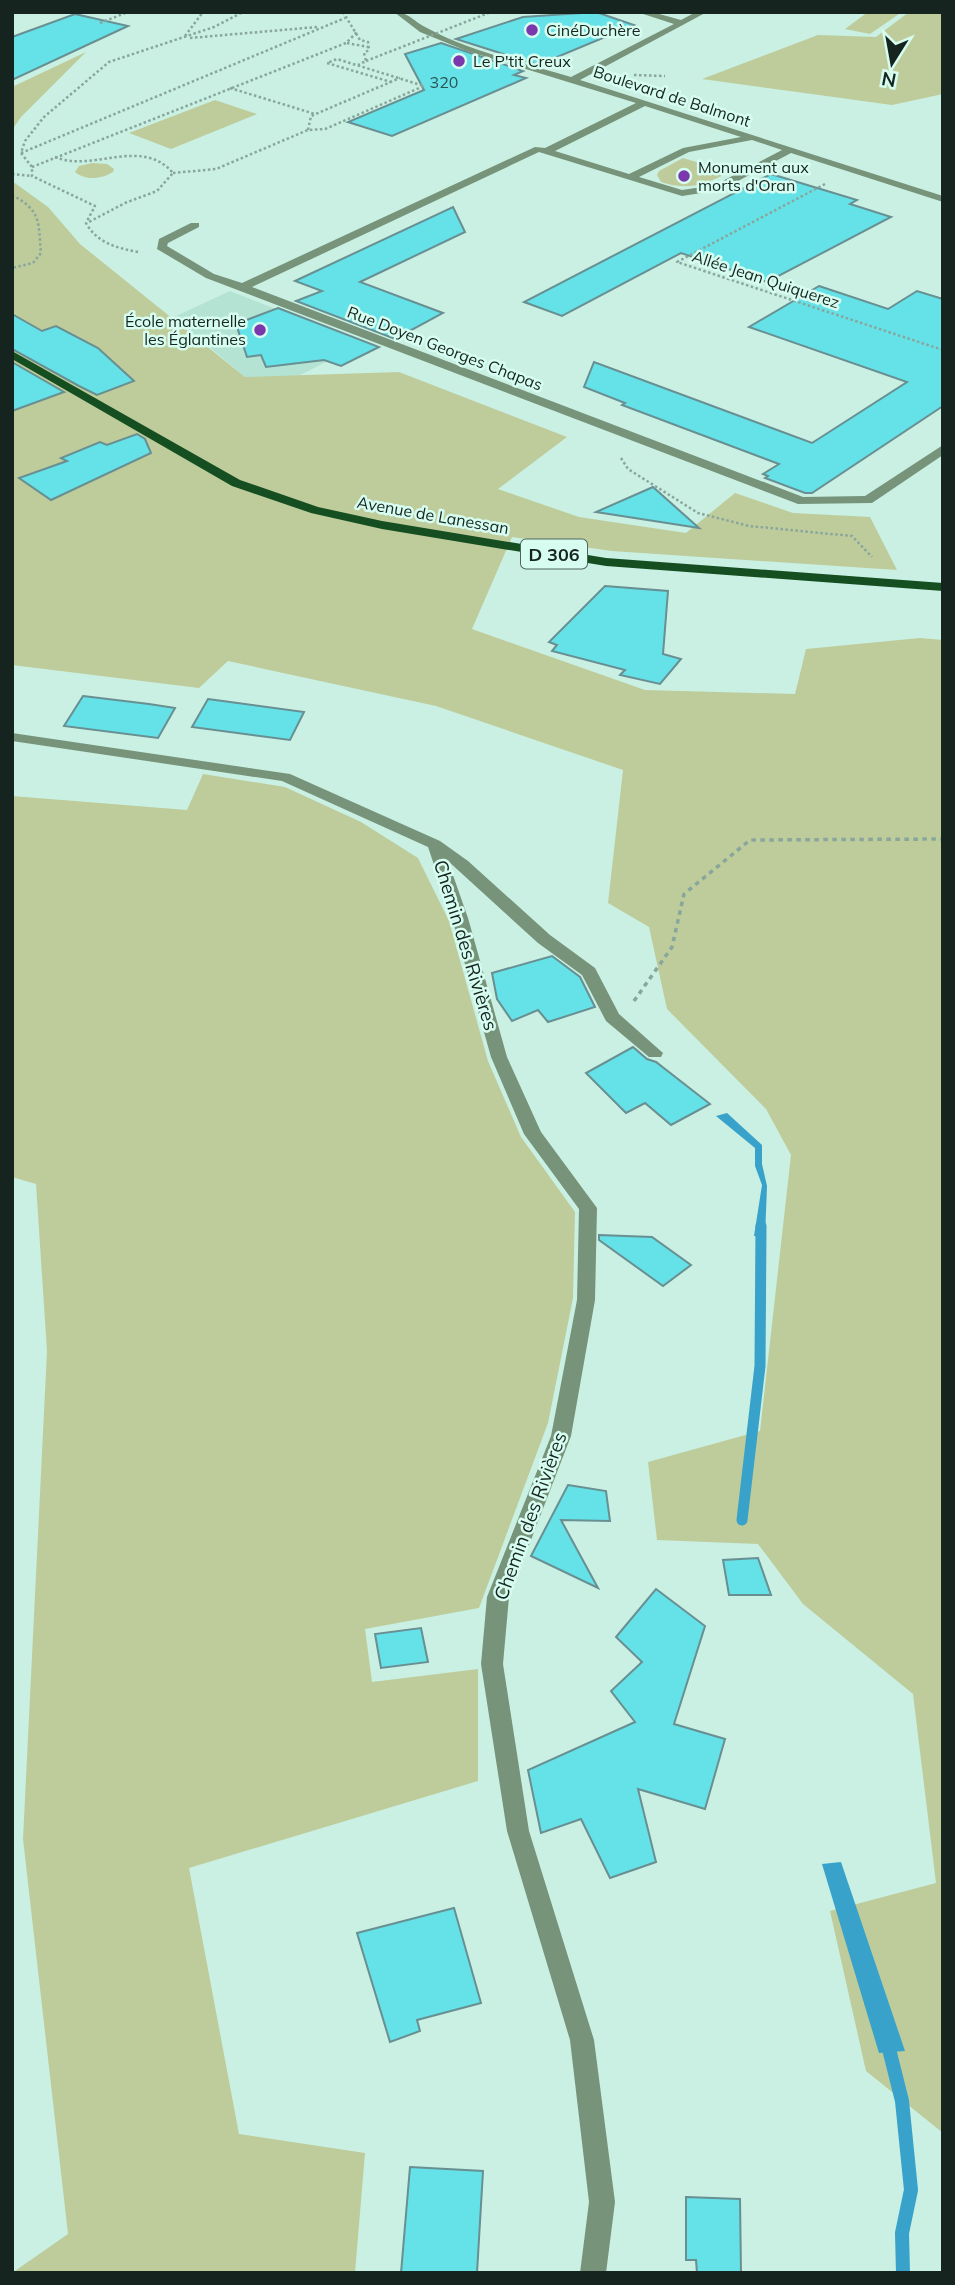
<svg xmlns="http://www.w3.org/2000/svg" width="955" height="2285" font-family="Mulish,sans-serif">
  <rect width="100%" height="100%" fill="#c9f0e3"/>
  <path fill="#b4e3d4" d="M 230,291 L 363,343 L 271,390 L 251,382 L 174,317 Z"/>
  <g fill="#becc9b">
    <path d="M 868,12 L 899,14 L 870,34 L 845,29 Z"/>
    <path d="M 909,12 L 943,12 L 943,94 L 892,105 L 702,79 L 818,35 L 876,37 Z"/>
    <path d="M 86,52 L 21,117 L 12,130 L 12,87 Z"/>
    <path d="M 215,100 L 257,114 L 171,149 L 129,133 Z"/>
    <path d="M 683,158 L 729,172 C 705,185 688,191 661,182 L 657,175 L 659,171 Z"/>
    <path d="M 92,163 L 107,164 L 114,169 L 113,172 C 102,179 86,181 75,172 L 79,166 Z"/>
    <path d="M 12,181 L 48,207 L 80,244 L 245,377 L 399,372 L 567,437 L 498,489 L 579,517 L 686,533 L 735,493 L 793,513 L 870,517 L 897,570 L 612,551 L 512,537 L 472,629 L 645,690 L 795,694 L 806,649 L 920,638 L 943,640 L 943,2133 L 866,2071 L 830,1911 L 936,1883 L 913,1694 L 803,1604 L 758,1544 L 657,1540 L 648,1462 L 760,1431 L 791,1155 L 766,1109 L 667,1009 L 649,927 L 608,903 L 623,770 L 436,706 L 228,661 L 199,688 L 12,665 Z"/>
    <path d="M 203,774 L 285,787 L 361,822 L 418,858 L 449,921 L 488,1061 L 521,1137 L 575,1212 L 573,1298 L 548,1423 L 479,1608 L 365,1629 L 372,1682 L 478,1669 L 478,1781 L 189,1868 L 239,2134 L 365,2153 L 355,2273 L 12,2273 L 68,2234 L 23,1839 L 47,1351 L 36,1184 L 12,1177 L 12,796 L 187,810 Z"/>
  </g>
  <g fill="#38a2ca">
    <path d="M 727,1113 L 762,1145 L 762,1164 L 767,1186 L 765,1238 L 754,1236 L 762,1185 L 755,1166 L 755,1148 L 716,1116 Z"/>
    <path d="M 841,1862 L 905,2051 L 879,2053 L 822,1864 Z"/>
  </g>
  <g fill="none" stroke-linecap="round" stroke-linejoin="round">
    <path stroke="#38a2ca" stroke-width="11" d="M 742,1520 L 760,1366 L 761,1226"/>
    <path stroke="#38a2ca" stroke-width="14" d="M 887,2041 L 902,2101 L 911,2190 L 902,2233 L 903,2273"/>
  </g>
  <g fill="#65e1e8" stroke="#688f91" stroke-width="2">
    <path d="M 596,12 L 634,25 L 538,65 L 456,39 L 523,17 Z"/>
    <path d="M 75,14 L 128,26 L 12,80 L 12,37 Z"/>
    <path d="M 441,43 L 523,71 L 514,75 L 526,78 L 392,136 L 348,122 L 424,90 L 405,54 Z"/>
    <path d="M 771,174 L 857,200 L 850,204 L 891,217 L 767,282 L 681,253 L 562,316 L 524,302 Z"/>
    <path d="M 453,207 L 465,232 L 360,282 L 443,313 L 395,339 L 296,301 L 322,291 L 295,281 Z"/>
    <path d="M 819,286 L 888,309 L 917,291 L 943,299 L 943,406 L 812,493 L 805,493 L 765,478 L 768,476 L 763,474 L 779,464 L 622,405 L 625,403 L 584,387 L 594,362 L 812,443 L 907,382 L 749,327 Z"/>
    <path d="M 278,308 L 379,347 L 341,366 L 324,360 L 266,367 L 261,355 L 247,357 L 236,324 Z"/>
    <path d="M 12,314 L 42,331 L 56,326 L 98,348 L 134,381 L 97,395 L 79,386 L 12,349 Z"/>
    <path d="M 12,362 L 64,392 L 12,411 Z"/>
    <path d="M 137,434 L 145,439 L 151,453 L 51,500 L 19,478 L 67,461 L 61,458 L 100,442 L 107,445 Z"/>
    <path d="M 653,487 L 699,528 L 596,512 Z"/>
    <path d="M 605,586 L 668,591 L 663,654 L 681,659 L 660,684 L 620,675 L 625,670 L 552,651 L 557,645 L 549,642 Z"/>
    <path d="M 83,696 L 149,704 L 175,708 L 158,738 L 64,726 Z"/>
    <path d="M 208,699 L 304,712 L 290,740 L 192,727 Z"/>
    <path d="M 552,956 L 580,977 L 595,1007 L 548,1022 L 538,1010 L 512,1021 L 497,999 L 492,973 Z"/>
    <path d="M 633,1047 L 647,1059 L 656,1062 L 710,1104 L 671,1125 L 645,1103 L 626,1113 L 586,1073 Z"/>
    <path d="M 599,1235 L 652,1237 L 691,1265 L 663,1286 L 599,1240 Z"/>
    <path d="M 568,1485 L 606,1491 L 610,1521 L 561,1520 L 598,1588 L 531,1556 Z"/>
    <path d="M 758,1558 L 771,1595 L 729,1595 L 723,1560 Z"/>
    <path d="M 656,1589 L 705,1626 L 674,1724 L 725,1739 L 705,1809 L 638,1789 L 656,1862 L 610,1878 L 581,1819 L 541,1833 L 528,1770 L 635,1722 L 611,1691 L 642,1662 L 616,1637 Z"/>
    <path d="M 421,1628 L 428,1662 L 381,1668 L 375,1634 Z"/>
    <path d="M 454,1908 L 481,2003 L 417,2020 L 420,2031 L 390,2042 L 357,1933 Z"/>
    <path d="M 410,2167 L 483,2171 L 477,2273 L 401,2273 Z"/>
    <path d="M 686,2197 L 740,2199 L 741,2273 L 697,2273 L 696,2260 L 686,2260 Z"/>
  </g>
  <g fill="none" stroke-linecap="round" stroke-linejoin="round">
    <g stroke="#88a69c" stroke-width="2.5" stroke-dasharray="2.5 2.5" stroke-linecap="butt">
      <path d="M 343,12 L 360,40 L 368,42 L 369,50 L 364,53 L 366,61 L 358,65"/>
      <path d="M 100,23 L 128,12"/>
      <path d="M 185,36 L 203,12"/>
      <path d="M 190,38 L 317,27"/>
      <path d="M 347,43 L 368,47"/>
      <path d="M 634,75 L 665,76"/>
      <path d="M 230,88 L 315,114"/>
      <path d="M 308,130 L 311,116 L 400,78"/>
      <path d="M 21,153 L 345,18"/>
      <path d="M 55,157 C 93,173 141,136 173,173 L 157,191 L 125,203 L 87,223"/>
      <path d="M 32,167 L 346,43 L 357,32"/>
      <path d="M 173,173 L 216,169 L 308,130 L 325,129 L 424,86 L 337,59 L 327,63 L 391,82"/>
      <path d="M 12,174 L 32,176"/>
      <path d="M 825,184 L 677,262 L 943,350"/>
      <path d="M 12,195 C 42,211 38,222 41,253 L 33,263 L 12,268"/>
      <path d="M 138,252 C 117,248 97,243 86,223 L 95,206 L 32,176 L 32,167 L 21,153 L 25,141 L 44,117 L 109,62 L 214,27 L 243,12"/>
      <path d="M 621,458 L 628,469 L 698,513 L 749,526 L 852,536 L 872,557"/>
    </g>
    <path stroke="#88a69c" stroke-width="3.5" stroke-dasharray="4.5 4.5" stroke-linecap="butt" d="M 634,1001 L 672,947 L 684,894 L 750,840 L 943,839"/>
    <g fill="#779379" fill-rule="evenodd">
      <path d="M 394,12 C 409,12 414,22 427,28 C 471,52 524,63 571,77 L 674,24 L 637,12 L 652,12 L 681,20 L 696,12 L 707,12 L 580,80 L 943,196 L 943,202 L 791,153 L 721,190 L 682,196 L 539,152 L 252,287 L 803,497 L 865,496 L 943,445 L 943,455 L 872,503 L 798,504 L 206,278 L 157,249 L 159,239 L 191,223 L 199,223 L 199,227 L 168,243 L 167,246 L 214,274 L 242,283 L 535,147 L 545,148 L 636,103 L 467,51 L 420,32 ZM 645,106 L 741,137 L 683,148 L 629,174 L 555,151 ZM 752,140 L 782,150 L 715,185 L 682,190 L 639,177 L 689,152 Z"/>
      <path d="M 12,733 L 290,774 L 440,841 L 468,861 L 550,935 L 595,968 L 619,1014 L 663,1053 L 661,1057 L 649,1057 L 606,1021 L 582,975 L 538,943 L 448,861 L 468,918 L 507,1057 L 541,1132 L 597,1208 L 595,1300 L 571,1436 L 509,1597 L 503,1664 L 529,1831 L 594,2040 L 615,2202 L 606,2273 L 580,2273 L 589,2202 L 570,2040 L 507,1831 L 481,1664 L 487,1597 L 551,1436 L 577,1300 L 579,1209 L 524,1134 L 491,1057 L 452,918 L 428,847 L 282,781 L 12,741 Z"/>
    </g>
    <path fill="#154e21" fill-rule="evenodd" d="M 12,351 L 240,480 L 318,507 L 382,521 L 606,558 L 943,583 L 943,591 L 606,566 L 382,529 L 311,513 L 232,486 L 12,359 Z"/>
    <path stroke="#88a69c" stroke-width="2.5" stroke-dasharray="2.5 2.5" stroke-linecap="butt" d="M 366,61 L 491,12"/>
  </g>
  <g fill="#7a38ac" stroke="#d7fdf1" stroke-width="2.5">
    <circle cx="532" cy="30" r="7"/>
    <circle cx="459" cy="61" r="7"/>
    <circle cx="684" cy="176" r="7"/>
    <circle cx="260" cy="330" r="7"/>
  </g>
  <g text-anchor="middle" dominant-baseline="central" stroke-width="5" stroke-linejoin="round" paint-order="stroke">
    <g font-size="16" fill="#162420" stroke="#d7fdf1" text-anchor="start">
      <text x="546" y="30">CinéDuchère</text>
      <text x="473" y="61">Le P'tit Creux</text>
      <text x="698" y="167">Monument aux<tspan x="698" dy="18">morts d'Oran</tspan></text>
      <text x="246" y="321" text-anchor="end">École maternelle<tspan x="246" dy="18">les Églantines</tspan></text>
    </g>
    <g font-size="16" fill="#2a5352">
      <text x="444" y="82">320</text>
    </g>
    <g font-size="16" fill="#162420" stroke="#d7fdf1">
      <text transform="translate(672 96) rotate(18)">Boulevard de Balmont</text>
      <text transform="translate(766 279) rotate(18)">Allée Jean Quiquerez</text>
      <text transform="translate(445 348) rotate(21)">Rue Doyen Georges Chapas</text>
      <text transform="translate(433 515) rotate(10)">Avenue de Lanessan</text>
    </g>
    <rect fill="#d7fdf1" stroke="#50655f" stroke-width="2" x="521" y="539.5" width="66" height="29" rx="5"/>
    <g font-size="18" font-weight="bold" fill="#162420">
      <text x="554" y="554">D 306</text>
    </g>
    <g font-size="19" fill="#162420" stroke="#d7fdf1">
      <text transform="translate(466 945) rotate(73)">Chemin des Rivières</text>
      <text transform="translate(530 1516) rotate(-70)">Chemin des Rivières</text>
    </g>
  </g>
  <rect width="955" height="2285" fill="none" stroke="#162420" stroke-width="28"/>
  <g transform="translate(892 63) rotate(191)" stroke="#d7fdf1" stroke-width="5" paint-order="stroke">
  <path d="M0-5L12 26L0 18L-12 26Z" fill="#162420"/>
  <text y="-10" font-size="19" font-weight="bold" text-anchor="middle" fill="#162420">N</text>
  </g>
</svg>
